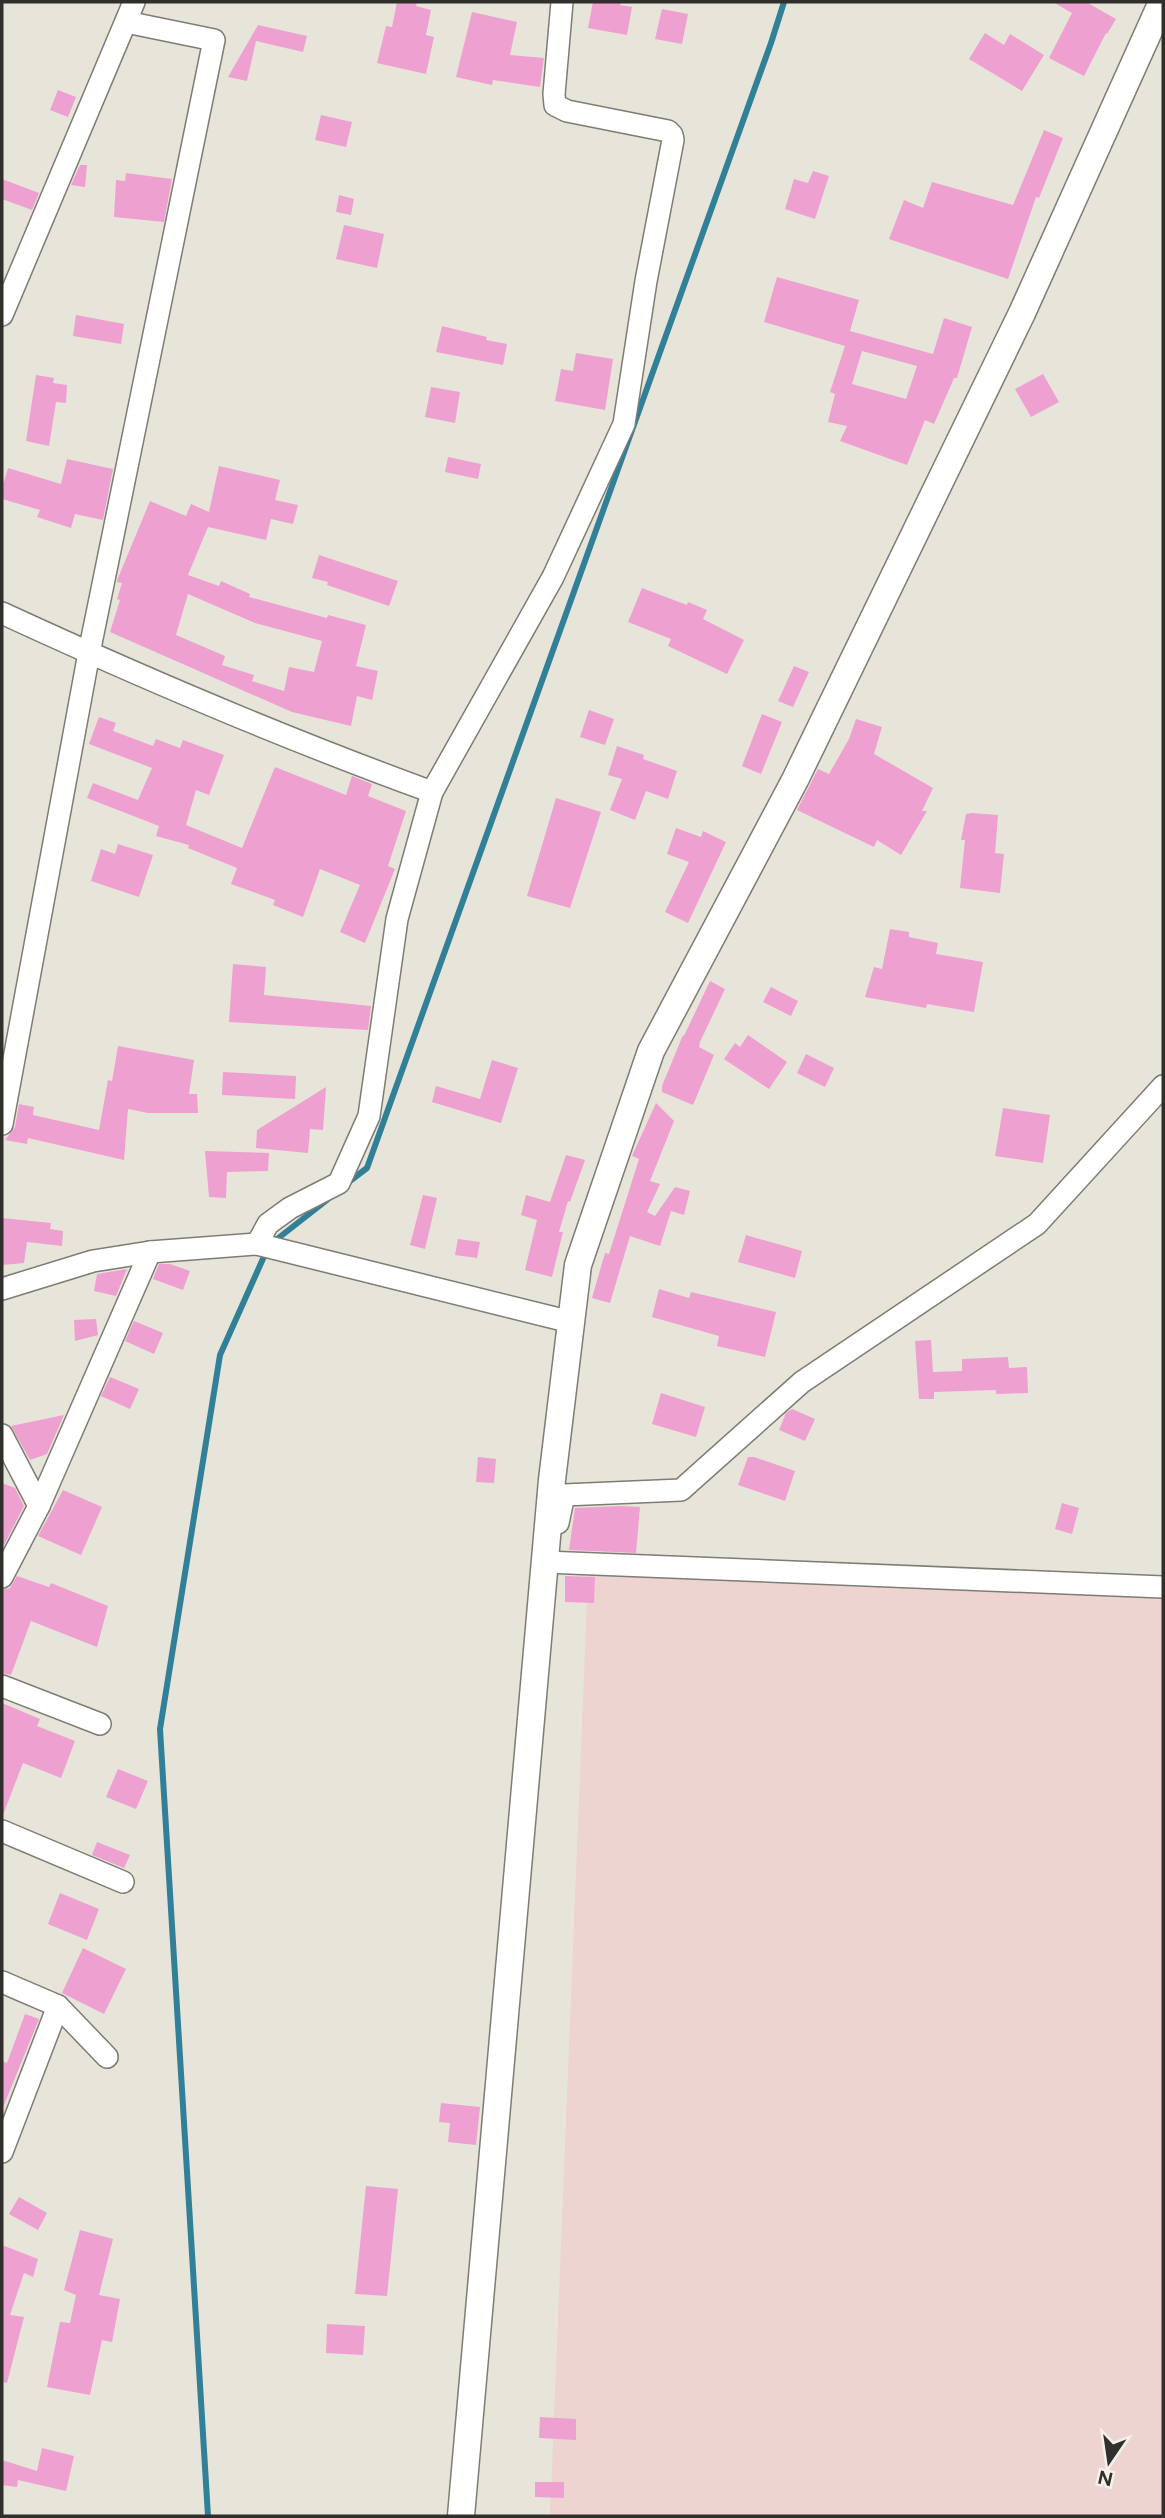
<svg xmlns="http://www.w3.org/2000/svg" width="1165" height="2518" font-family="Figtree,sans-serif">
  <rect width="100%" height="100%" fill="#e7e5da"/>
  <path fill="#eed4d1" d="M 588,1575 L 1163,1592 L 1163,2516 L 550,2516 Z"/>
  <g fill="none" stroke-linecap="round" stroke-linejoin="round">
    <g stroke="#318098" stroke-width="6">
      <path d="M 346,1184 L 367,1168 L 771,43 L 784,2"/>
      <path d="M 272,1243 L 327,1200"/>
      <path d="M 208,2516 L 160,1729 L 220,1355 L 266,1252"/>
    </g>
  </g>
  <g fill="#eea0d1" fill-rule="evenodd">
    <path d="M 397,2 L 417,2 L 416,6 L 431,10 L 426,35 L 434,37 L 426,74 L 377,63 L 386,26 L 392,27 Z"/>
    <path d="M 593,2 L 621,2 L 620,5 L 632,7 L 627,35 L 588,28 Z"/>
    <path d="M 1053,2 L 1086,2 L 1116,19 L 1107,34 L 1106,33 L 1084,76 L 1049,58 L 1072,13 Z"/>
    <path d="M 662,9 L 688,14 L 682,44 L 655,39 Z"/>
    <path d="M 472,12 L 517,22 L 510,55 L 544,58 L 540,87 L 493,80 L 492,85 L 456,77 Z"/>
    <path d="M 258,25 L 307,36 L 303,52 L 256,41 L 247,81 L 228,77 Z"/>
    <path d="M 985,33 L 1004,45 L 1010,34 L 1044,55 L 1022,91 L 969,59 Z"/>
    <path d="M 58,90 L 76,97 L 68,117 L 50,110 Z"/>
    <path d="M 321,115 L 352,122 L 346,147 L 315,140 Z"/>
    <path d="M 1044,130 L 1063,138 L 1039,198 L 1036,197 L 1008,279 L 889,239 L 904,200 L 923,208 L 932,182 L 1013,205 Z"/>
    <path d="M 80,165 L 87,165 L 85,187 L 71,185 Z"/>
    <path d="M 813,171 L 829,176 L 815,219 L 785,209 L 794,179 L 808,183 Z"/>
    <path d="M 126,173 L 172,179 L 164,222 L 114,217 L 116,180 L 125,181 Z"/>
    <path d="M 2,179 L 39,193 L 32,210 L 2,199 Z"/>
    <path d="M 339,195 L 354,199 L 351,215 L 336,212 Z"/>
    <path d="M 344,225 L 384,234 L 377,268 L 336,259 Z"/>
    <path d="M 777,277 L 859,300 L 850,331 L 933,354 L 944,318 L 972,327 L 957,378 L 954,378 L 934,424 L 925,420 L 907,465 L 840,441 L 847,426 L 828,422 L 835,394 L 830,392 L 845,346 L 764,322 ZM 862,351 L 917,366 L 906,399 L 852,384 Z"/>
    <path d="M 76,315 L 124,324 L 121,344 L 73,336 Z"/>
    <path d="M 442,326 L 487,337 L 486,340 L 507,344 L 503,365 L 436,352 Z"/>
    <path d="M 576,353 L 613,359 L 605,410 L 555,401 L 561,369 L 573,371 Z"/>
    <path d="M 1043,374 L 1059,402 L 1031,417 L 1015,389 Z"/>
    <path d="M 36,375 L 54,378 L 53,383 L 67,385 L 66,403 L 56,402 L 49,446 L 26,441 Z"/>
    <path d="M 431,387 L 460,392 L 455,423 L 425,417 Z"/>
    <path d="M 448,457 L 481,464 L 478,479 L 445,472 Z"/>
    <path d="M 67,459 L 113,469 L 103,520 L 75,514 L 71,528 L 37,517 L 40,510 L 2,499 L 2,488 L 8,468 L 61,484 Z"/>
    <path d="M 219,466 L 280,480 L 275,500 L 298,505 L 293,524 L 271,519 L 266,540 L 208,527 L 188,575 L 219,586 L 221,581 L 250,594 L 249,597 L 327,618 L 328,615 L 366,625 L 356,666 L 378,671 L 372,700 L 357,696 L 351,726 L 292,712 L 110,632 L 120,600 L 117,599 L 122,583 L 117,582 L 118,578 L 150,501 L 186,516 L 191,504 L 209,512 ZM 188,594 L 255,623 L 322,641 L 314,672 L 289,667 L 284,691 L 252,681 L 254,675 L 222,665 L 225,656 L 176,635 Z"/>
    <path d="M 319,555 L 398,581 L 389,606 L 327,585 L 328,582 L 312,578 Z"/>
    <path d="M 642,588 L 687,605 L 688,602 L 707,610 L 703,619 L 744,640 L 727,674 L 668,646 L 671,639 L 628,622 Z"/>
    <path d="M 794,666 L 809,672 L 793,707 L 778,701 Z"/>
    <path d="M 589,710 L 614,719 L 605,745 L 580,737 Z"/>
    <path d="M 762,714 L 782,722 L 761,774 L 742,766 Z"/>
    <path d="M 99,717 L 116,723 L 113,731 L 153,746 L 156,739 L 180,748 L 183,740 L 224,755 L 209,795 L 196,790 L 186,825 L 242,848 L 275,767 L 346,795 L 352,776 L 372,784 L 368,796 L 406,811 L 388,866 L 395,869 L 365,943 L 340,932 L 360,885 L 320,869 L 303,917 L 273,905 L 275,900 L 231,884 L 237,868 L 188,848 L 189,845 L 156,836 L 159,826 L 87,798 L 93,783 L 138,800 L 152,768 L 89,744 Z"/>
    <path d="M 856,719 L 882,727 L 874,754 L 933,788 L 922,811 L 927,811 L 901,855 L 877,840 L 874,847 L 797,810 L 818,769 L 829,774 L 849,739 Z"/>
    <path d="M 617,746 L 644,755 L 643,759 L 677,771 L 668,799 L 646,791 L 635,820 L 610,810 L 622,779 L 608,775 Z"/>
    <path d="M 556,798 L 601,812 L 570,908 L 527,896 Z"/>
    <path d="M 972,813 L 998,815 L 995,853 L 1004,854 L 1000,893 L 960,888 L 965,840 L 961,840 L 966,814 Z"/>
    <path d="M 676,828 L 701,837 L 703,831 L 726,842 L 688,923 L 665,912 L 689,862 L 667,854 Z"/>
    <path d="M 118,844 L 153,855 L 139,897 L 91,881 L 101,849 L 115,854 Z"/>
    <path d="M 890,929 L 909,932 L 909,937 L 938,943 L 936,954 L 983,962 L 974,1012 L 927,1004 L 926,1008 L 865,997 L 874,967 L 882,969 Z"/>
    <path d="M 233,964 L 266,967 L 264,995 L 371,1006 L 368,1030 L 229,1022 Z"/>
    <path d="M 710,981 L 725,989 L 700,1042 L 699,1047 L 714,1055 L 693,1105 L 662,1092 L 662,1086 L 683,1035 L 684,1036 Z"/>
    <path d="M 771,987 L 798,1001 L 791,1016 L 763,1002 Z"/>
    <path d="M 748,1035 L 787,1062 L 769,1089 L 724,1059 L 735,1043 L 740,1047 Z"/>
    <path d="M 118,1046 L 194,1060 L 189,1094 L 197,1094 L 198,1113 L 148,1113 L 128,1109 L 124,1160 L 28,1138 L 27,1144 L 5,1140 L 15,1127 L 19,1104 L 34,1107 L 33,1115 L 99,1130 L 108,1080 L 112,1081 Z"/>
    <path d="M 806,1054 L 834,1068 L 825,1087 L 797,1073 Z"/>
    <path d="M 492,1060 L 518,1068 L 501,1123 L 432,1102 L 436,1086 L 480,1099 Z"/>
    <path d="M 223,1072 L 296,1076 L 295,1099 L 222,1095 Z"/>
    <path d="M 326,1087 L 323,1130 L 310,1129 L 308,1153 L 256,1148 L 257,1130 Z"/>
    <path d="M 656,1103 L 674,1121 L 650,1181 L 660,1184 L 647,1212 L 655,1216 L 675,1187 L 690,1191 L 684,1215 L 671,1211 L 660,1246 L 630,1236 L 610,1303 L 592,1298 L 605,1253 L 609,1254 L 639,1159 L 632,1156 Z"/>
    <path d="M 1003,1108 L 1050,1115 L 1043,1163 L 995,1156 Z"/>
    <path d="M 205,1151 L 269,1153 L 268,1171 L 227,1172 L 226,1198 L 209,1197 Z"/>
    <path d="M 566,1155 L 585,1160 L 570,1202 L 568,1201 L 559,1232 L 563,1232 L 552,1277 L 525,1270 L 537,1220 L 521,1215 L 526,1195 L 550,1202 Z"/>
    <path d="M 423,1195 L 437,1198 L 425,1249 L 410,1245 Z"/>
    <path d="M 2,1218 L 51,1223 L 50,1229 L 63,1231 L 62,1246 L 27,1242 L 24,1263 L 2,1265 Z"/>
    <path d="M 746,1235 L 802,1251 L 795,1278 L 738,1262 Z"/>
    <path d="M 458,1239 L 480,1242 L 477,1258 L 455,1255 Z"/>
    <path d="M 159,1264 L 170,1264 L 190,1271 L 183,1290 L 153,1279 Z"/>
    <path d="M 127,1269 L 116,1296 L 94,1291 L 97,1274 Z"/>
    <path d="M 659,1289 L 689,1298 L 691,1292 L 776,1312 L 765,1357 L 717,1346 L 719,1336 L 652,1317 Z"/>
    <path d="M 96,1319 L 98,1335 L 75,1341 L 74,1320 Z"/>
    <path d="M 134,1321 L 163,1333 L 154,1354 L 125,1341 Z"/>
    <path d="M 931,1340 L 933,1372 L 962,1371 L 962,1359 L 1008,1357 L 1009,1368 L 1027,1367 L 1028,1393 L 996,1394 L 996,1390 L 934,1392 L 934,1399 L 919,1399 L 915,1341 Z"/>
    <path d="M 110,1377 L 139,1389 L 130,1409 L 101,1396 Z"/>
    <path d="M 661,1393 L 705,1407 L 696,1437 L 652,1424 Z"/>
    <path d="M 792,1409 L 815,1419 L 805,1441 L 779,1430 L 786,1413 Z"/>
    <path d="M 64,1415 L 47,1454 L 30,1460 L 11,1426 Z"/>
    <path d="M 478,1457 L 496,1459 L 494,1483 L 476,1482 Z"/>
    <path d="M 748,1457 L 754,1457 L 795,1471 L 785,1501 L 738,1485 Z"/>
    <path d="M 2,1483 L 15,1488 L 24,1506 L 2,1549 Z"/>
    <path d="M 63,1490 L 102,1507 L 81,1555 L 38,1536 Z"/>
    <path d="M 1062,1503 L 1079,1508 L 1072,1534 L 1055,1529 Z"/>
    <path d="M 621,1506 L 640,1507 L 636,1553 L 569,1550 L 575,1508 Z"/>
    <path d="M 17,1576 L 49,1587 L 51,1583 L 108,1606 L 97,1647 L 31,1621 L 11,1675 L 2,1673 L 2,1590 L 10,1588 Z"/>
    <path d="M 565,1576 L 595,1577 L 594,1603 L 565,1602 Z"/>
    <path d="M 2,1703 L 40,1719 L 37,1726 L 75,1741 L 61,1778 L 23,1763 L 3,1815 Z"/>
    <path d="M 118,1769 L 148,1781 L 136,1809 L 106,1797 Z"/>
    <path d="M 97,1842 L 130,1855 L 124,1868 L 92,1855 Z"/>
    <path d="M 60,1893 L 99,1909 L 87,1940 L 48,1924 Z"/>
    <path d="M 83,1948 L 126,1969 L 104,2014 L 62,1993 Z"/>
    <path d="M 25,2014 L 39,2019 L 2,2110 L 2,2061 L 7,2063 Z"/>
    <path d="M 441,2103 L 480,2107 L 476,2145 L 448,2142 L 450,2123 L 439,2122 Z"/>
    <path d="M 366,2186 L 398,2189 L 387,2296 L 355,2294 Z"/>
    <path d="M 19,2197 L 47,2213 L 38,2230 L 9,2214 Z"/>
    <path d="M 80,2230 L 113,2239 L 99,2295 L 120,2299 L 112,2342 L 102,2340 L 90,2395 L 47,2387 L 60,2322 L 70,2323 L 76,2295 L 64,2290 Z"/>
    <path d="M 2,2245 L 38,2259 L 33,2277 L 24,2273 L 10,2315 L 24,2317 L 7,2383 L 2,2382 Z"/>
    <path d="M 327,2324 L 365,2326 L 363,2355 L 326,2353 Z"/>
    <path d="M 540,2417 L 576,2419 L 576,2440 L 539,2438 Z"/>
    <path d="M 42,2448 L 74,2456 L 66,2491 L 18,2480 L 17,2487 L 2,2485 L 2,2460 L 37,2471 Z"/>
    <path d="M 535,2482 L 564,2482 L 564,2498 L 535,2497 Z"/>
  </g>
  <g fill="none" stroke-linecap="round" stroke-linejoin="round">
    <defs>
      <g id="minor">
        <path d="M 2,315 L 134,2"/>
        <path d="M 2,613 C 143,678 286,739 432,792"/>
        <path d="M 2,1124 L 89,653 L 214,40 L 126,22"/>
        <path d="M 257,1244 L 268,1224 L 290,1208 L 339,1183 L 369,1116 L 397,919 L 432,792 L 553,577 L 624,424 L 646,281 L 673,140 L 672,135 L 668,131 L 567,111 L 555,105 L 554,94 L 562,2"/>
        <path d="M 2,1289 L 93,1261 L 150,1252 L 257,1244 L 571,1322"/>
        <path d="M 2,1435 L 39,1506"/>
        <path d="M 558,1523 L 564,1495 L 681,1490 L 802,1382 L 1037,1224 L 1163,1086"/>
        <path d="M 545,1562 L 1163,1587"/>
        <path d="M 2,1577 L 39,1506 L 150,1252"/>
        <path d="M 2,1686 L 100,1724"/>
        <path d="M 2,1831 L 123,1882"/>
        <path d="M 2,1982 L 58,2006 L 107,2057"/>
        <path d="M 2,2152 L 58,2006"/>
      </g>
      <path id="tertiary" d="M 461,2516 L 552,1480 L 578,1265 L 651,1051 L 795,780 L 1022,313 L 1162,2"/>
    </defs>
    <use href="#minor" stroke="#7e7c73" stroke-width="24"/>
    <use href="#tertiary" stroke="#7e7c73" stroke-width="29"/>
    <use href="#minor" stroke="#fff" stroke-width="21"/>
    <use href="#tertiary" stroke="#fff" stroke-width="26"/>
  </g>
  <rect width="1165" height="2518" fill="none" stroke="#302f2c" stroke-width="7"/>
  <g transform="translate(1109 2462) rotate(193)" stroke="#f4f2e8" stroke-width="5" paint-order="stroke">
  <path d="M0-5L12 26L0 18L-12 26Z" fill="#302f2c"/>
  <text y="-10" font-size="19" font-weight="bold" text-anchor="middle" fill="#302f2c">N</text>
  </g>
</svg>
